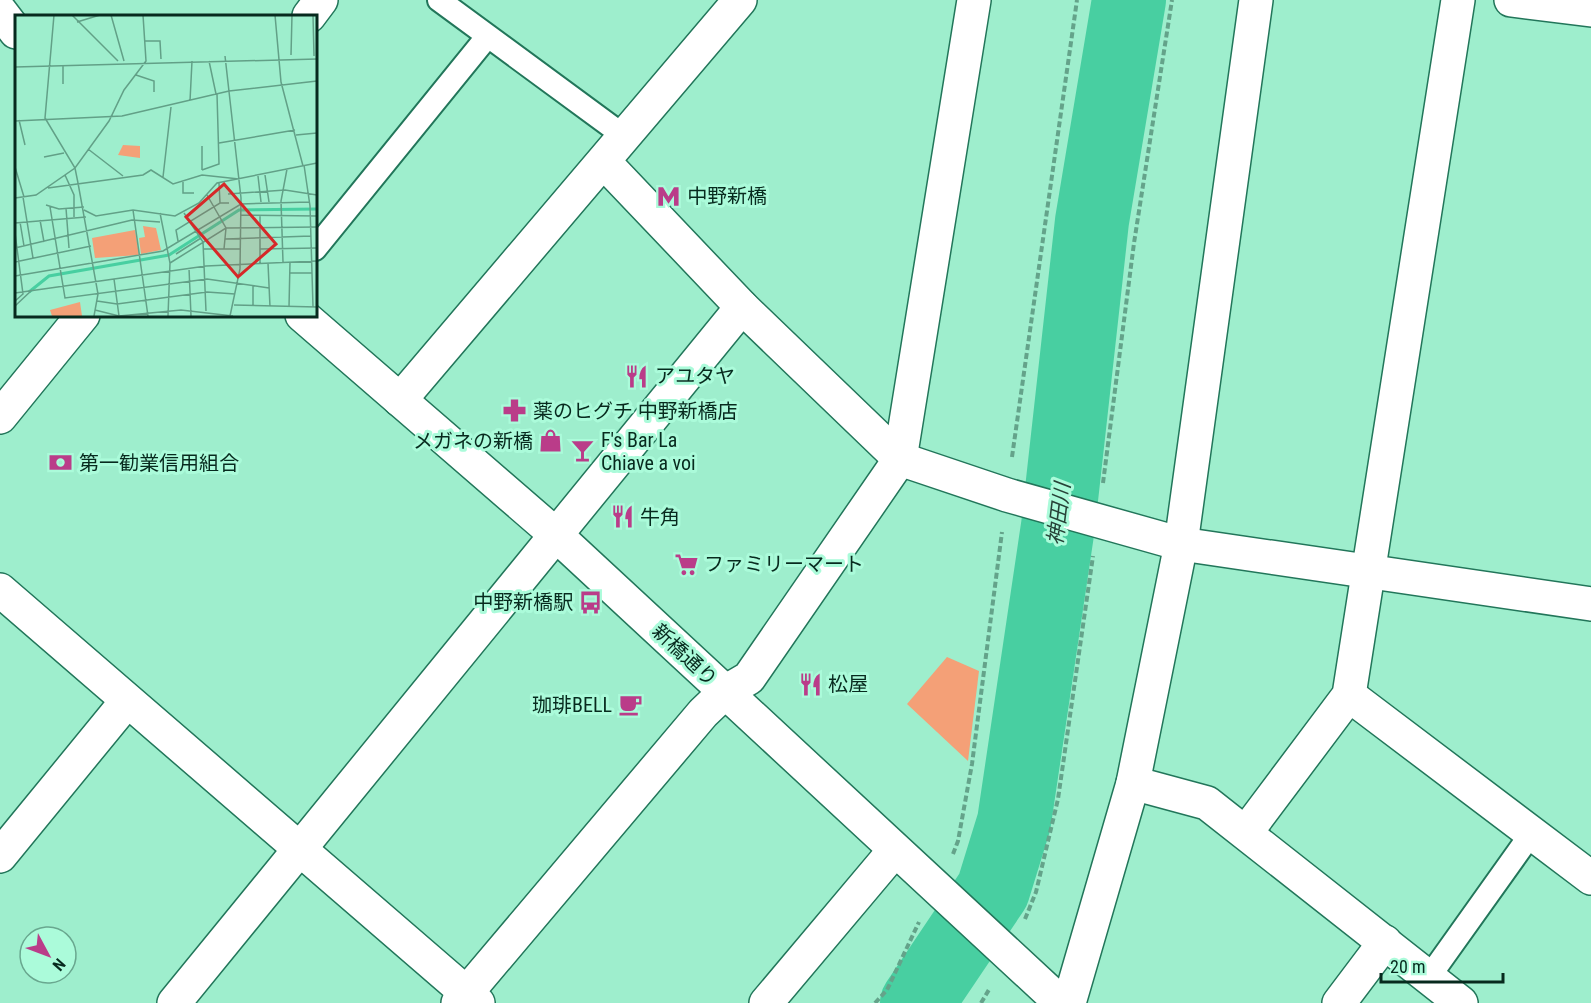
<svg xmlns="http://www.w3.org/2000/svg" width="1591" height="1003" font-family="'Roboto Condensed','Noto Sans JP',sans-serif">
  <rect width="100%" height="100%" fill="#9eeecd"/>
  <path fill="#f4a077" d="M 947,657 L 979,671 L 968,761 L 907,704 Z"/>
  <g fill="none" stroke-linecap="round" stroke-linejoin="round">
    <path stroke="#48cfa1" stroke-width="74" d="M 917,1003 L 993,890 L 1014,822 L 1058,526 L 1092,221 L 1129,0"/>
    <defs>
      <g id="service">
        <path d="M 439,0 L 624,136"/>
        <path d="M 315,249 L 487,37"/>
        <path d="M 1429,977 L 1531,834"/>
      </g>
      <g id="minor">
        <path d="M 1511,0 L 1591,10"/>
        <path d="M 604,162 L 742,307 L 900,459 L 1007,495 L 1181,544 L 1591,604"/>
        <path d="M 400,400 L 740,0"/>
        <path d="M 0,590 L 478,1003"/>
        <path d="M 1349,695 L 1591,878"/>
        <path d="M 1133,783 L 1207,803 L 1461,1003"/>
        <path d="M 1247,831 L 1349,695 L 1458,0"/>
        <path d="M 0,856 L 127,701"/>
        <path d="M 174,1003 L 742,307"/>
        <path d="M 458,1003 L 703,713 L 725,692 L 749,678 L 900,459 L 974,0"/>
        <path d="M 766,1003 L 894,851"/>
        <path d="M 1069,1003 L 1133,783 L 1181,544 L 1256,0"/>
        <path d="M 1339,1003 L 1385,942"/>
      </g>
      <g id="tertiary">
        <path d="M 0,11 L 16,32"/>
        <path d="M 309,16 L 321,0"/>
        <path d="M 302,315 L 555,534 L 1061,1003"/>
        <path d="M 0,417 L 83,315"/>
      </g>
    </defs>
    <use href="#service" stroke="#22765a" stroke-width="26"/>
    <use href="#minor" stroke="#22765a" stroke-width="36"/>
    <use href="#tertiary" stroke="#22765a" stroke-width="36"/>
    <g stroke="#64a38a" stroke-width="4" stroke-dasharray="6 3" stroke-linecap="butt">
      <path d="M 1012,457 L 1077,0"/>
      <path d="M 1103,483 L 1134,243 L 1172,0"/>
      <path d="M 953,854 L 958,841 L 972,764 L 1002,532"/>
      <path d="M 1025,919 L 1036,892 L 1058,799 L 1093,556"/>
      <path d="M 875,1003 L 887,990 L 919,922"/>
      <path d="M 981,1003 L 990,988"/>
    </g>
    <use href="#service" stroke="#fff" stroke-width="22"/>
    <use href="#minor" stroke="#fff" stroke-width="33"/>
    <use href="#tertiary" stroke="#fff" stroke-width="33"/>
  </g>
  <defs>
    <symbol id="metro-bare" viewBox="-9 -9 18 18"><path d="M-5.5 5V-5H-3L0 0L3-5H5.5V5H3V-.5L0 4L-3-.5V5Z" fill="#ba3c89" stroke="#abfbda" stroke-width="2.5" paint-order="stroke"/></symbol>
    <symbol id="restaurant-bare" viewBox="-9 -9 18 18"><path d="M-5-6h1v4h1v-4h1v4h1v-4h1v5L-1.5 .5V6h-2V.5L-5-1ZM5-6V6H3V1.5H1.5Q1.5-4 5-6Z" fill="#ba3c89" stroke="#abfbda" stroke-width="2.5" paint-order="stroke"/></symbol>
    <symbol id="pharmacy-bare" viewBox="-9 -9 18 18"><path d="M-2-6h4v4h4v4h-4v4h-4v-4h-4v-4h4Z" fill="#ba3c89" stroke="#abfbda" stroke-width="2.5" paint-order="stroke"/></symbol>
    <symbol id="shop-bare" viewBox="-9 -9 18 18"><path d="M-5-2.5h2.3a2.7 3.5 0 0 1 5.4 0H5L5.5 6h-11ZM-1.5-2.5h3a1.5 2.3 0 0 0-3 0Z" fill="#ba3c89" stroke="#abfbda" stroke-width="2.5" paint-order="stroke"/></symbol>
    <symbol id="bar-bare" viewBox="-9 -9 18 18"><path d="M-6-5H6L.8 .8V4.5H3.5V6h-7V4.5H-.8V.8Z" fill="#ba3c89" stroke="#abfbda" stroke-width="2.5" paint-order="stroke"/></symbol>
    <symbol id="bank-bare" viewBox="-9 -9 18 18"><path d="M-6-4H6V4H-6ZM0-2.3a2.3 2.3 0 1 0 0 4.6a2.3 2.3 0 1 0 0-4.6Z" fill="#ba3c89" stroke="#abfbda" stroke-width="2.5" paint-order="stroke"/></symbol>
    <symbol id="supermarket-bare" viewBox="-9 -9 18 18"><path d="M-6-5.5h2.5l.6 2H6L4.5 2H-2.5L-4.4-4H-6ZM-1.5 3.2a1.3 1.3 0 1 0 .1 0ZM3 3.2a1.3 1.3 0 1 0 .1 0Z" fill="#ba3c89" stroke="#abfbda" stroke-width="2.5" paint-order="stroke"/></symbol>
    <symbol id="bus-bare" viewBox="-9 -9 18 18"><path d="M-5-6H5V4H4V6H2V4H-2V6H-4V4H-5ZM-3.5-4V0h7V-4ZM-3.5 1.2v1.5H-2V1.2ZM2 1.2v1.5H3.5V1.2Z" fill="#ba3c89" stroke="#abfbda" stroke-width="2.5" paint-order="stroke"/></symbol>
    <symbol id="cafe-bare" viewBox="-9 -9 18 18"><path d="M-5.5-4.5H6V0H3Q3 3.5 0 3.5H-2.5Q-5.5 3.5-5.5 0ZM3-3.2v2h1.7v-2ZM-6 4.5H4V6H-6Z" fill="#ba3c89" stroke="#abfbda" stroke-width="2.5" paint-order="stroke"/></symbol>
  </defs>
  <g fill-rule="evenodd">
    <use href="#metro-bare" x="652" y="180" width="33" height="33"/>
    <use href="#restaurant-bare" x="620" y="360" width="33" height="33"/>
    <use href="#pharmacy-bare" x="498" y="394" width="33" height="33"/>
    <use href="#shop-bare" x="534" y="424" width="33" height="33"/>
    <use href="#bar-bare" x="566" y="434" width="33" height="33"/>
    <use href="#bank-bare" x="44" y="446" width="33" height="33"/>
    <use href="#restaurant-bare" x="606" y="500" width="33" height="33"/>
    <use href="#supermarket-bare" x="670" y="548" width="33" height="33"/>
    <use href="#bus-bare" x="574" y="586" width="33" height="33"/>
    <use href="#restaurant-bare" x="794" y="668" width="33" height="33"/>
    <use href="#cafe-bare" x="614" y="688" width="33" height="33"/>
  </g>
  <g text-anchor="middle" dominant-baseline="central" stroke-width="6" stroke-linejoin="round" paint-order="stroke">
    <g font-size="20" fill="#072a1e" stroke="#abfbda" text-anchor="start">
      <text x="687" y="196">中野新橋</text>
      <text x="655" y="376">アユタヤ</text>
      <text x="533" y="411">薬のヒグチ 中野新橋店</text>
      <text x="601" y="440">F's Bar La<tspan x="601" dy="23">Chiave a voi</tspan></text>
      <text x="533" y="441" text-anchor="end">メガネの新橋</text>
      <text x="79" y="463">第一勧業信用組合</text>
      <text x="640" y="517">牛角</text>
      <text x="704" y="564">ファミリーマート</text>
      <text x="573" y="602" text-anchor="end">中野新橋駅</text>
      <text x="828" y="684">松屋</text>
      <text x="612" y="705" text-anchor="end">珈琲BELL</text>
    </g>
    <g font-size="20" fill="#072a1e" stroke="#abfbda">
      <text transform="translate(685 655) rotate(43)">新橋通り</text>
    </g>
    <g font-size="21" font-style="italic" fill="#274338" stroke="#abfbda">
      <text transform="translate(1059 514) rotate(-83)">神田川</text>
    </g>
  </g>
  <g transform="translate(15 15)">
    <rect width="302" height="302" fill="#9eeecd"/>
    <path d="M 108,130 L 125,131 L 125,143 L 103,140 ZM 128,211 L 141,213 L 146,235 L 126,239 L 124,223 L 130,222 ZM 120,215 L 124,240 L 80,243 L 77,223 ZM 65,287 L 67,301 L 37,301 L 35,295 Z" fill="#f4a077"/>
    <path fill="none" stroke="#48cfa1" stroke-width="3" d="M 14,277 L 34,261 L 154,240 L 224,195 L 302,194"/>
    <path fill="none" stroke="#62a087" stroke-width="1.5" d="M 39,0 L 30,103 L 60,153 L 63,168 L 83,279 L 79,301M 57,0 L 103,46M 96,0 L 109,46M 138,0 L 179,0M 260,0 L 266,67 L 288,151M 298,0 L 299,41M 62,7 L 85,0M 130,26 L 145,26 L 146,44M 276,40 L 277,0M 210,41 L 226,183 L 225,254 L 215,301M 194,46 L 201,79M 48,50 L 48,69M 0,52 L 302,44M 121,60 L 139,66 L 139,77M 175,86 L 177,46M 4,105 L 10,130M 0,106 L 107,101 L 214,76 L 302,66M 281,120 L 302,118M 204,128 L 280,115M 73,134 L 108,161M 29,142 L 49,138M 289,150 L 295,191 L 298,292M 0,152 L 9,182M 187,155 L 204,149 L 202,79M 187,155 L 187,131M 50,160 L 59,180 L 59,202M 250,160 L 254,187M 243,161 L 246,187M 148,162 L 156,92M 168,167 L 168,178 L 179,178M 204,168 L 205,188M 33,173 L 128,160 L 136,155 L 158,169 L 187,160 L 224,164M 213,179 L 270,175 L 302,180M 192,180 L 211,213 L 209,234M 8,182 L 18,243M 0,183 L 21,180 L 60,153 L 94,106 L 109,75 L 131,46 L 128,0M 31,190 L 44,194 L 69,192M 35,192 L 50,283 L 192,264 L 254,273M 51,193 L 54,233M 69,195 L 81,201 L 118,195 L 160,201 L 184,188 L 202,168 L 302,148M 118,195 L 133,301M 145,198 L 155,248 L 153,301M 169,198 L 188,227 L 191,296M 226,200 L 302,201M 245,200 L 245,248M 25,205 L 29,227M 5,207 L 9,231M 0,208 L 71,202M 0,218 L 8,279 L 0,286M 210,224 L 296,221M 163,226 L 161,215 L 205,188 L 214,188M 0,233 L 117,205 L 145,207M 189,234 L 225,234M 245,234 L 302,233M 161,239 L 186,223M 0,247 L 76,231M 268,247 L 266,186 L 272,154M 155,248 L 211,213 L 302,212M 253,248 L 255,292M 174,253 L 176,301M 274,258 L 297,258M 0,261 L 148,236 L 226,189 L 294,187M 99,264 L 104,301M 238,271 L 238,291M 0,278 L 191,251 L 302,246M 82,286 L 102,289 L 192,277 L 220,279M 219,290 L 302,292M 0,291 L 17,275M 274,292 L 275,247M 80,295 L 104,301 L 166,295 L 218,301"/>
    <path fill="#d62828" fill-opacity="0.15" stroke="#d62828" stroke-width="3" d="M 209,169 L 261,229 L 223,262 L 171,202 Z"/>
    <rect width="302" height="302" fill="none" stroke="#072a1e" stroke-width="3"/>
  </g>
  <g transform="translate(48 955) rotate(131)"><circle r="28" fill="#abfbda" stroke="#69a78f" stroke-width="1.5"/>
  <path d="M0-4.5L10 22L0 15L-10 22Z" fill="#ba3c89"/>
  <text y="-9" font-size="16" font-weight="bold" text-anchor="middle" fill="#072a1e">N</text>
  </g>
  <path d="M1381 973v9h122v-9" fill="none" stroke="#072a1e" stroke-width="3"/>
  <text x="1390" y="973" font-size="18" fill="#072a1e" stroke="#abfbda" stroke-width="4.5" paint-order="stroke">20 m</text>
</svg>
